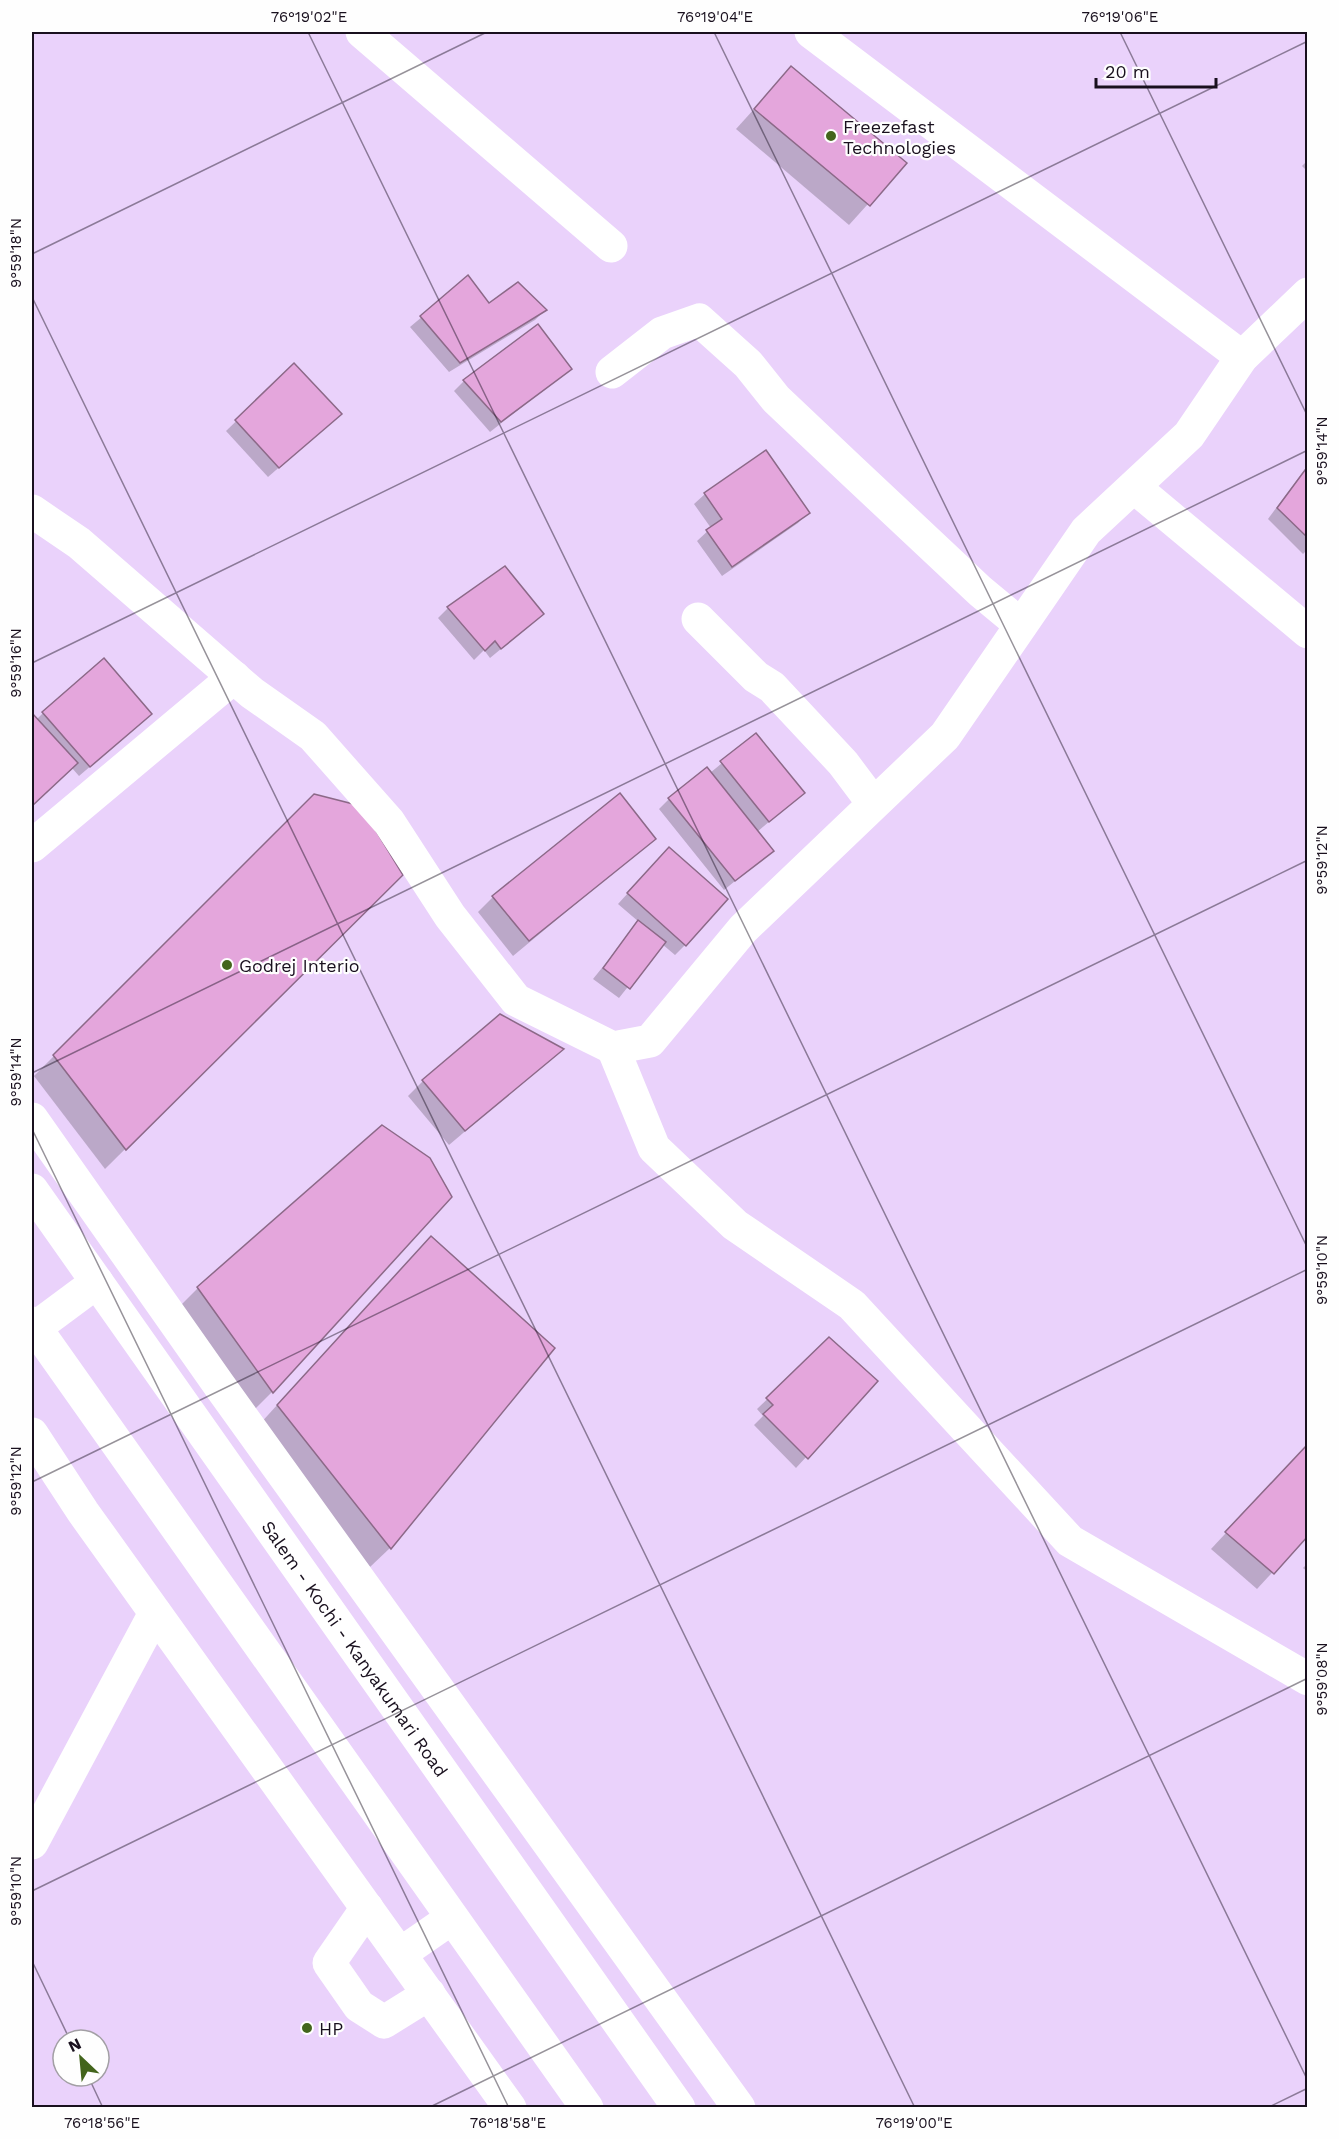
<svg xmlns="http://www.w3.org/2000/svg" width="1339" height="2139" font-family="'Work Sans',sans-serif">
  <rect width="100%" height="100%" fill="#ead2fb"/>
  <g fill="#0003">
    <path d="M 791,68 L 905,163 L 849,225 L 736,129 Z"/>
    <path d="M 1308,160 L 1308,172 L 1302,166 Z"/>
    <path d="M 468,278 L 488,305 L 545,310 L 535,320 L 449,372 L 410,327 Z"/>
    <path d="M 294,365 L 329,424 L 268,477 L 226,431 Z"/>
    <path d="M 570,369 L 490,432 L 454,391 L 464,381 Z"/>
    <path d="M 1308,465 L 1308,549 L 1303,554 L 1268,519 Z"/>
    <path d="M 705,494 L 808,512 L 798,523 L 722,576 L 697,541 L 711,528 L 694,504 Z"/>
    <path d="M 448,608 L 531,624 L 490,658 L 484,650 L 474,660 L 438,618 Z"/>
    <path d="M 43,713 L 140,724 L 79,776 L 72,768 L 32,805 L 32,715 L 36,720 Z"/>
    <path d="M 756,735 L 803,793 L 757,832 L 772,851 L 724,890 L 659,809 L 669,799 L 710,773 Z"/>
    <path d="M 314,795 L 401,875 L 105,1169 L 34,1076 Z"/>
    <path d="M 654,839 L 513,956 L 478,912 L 493,897 Z"/>
    <path d="M 659,859 L 685,945 L 675,955 L 662,944 L 619,998 L 593,979 L 639,922 L 618,904 Z"/>
    <path d="M 562,1049 L 449,1145 L 408,1096 L 423,1081 Z"/>
    <path d="M 411,1258 L 390,1548 L 370,1567 L 258,1426 Z"/>
    <path d="M 198,1288 L 272,1392 L 253,1411 L 178,1308 Z"/>
    <path d="M 829,1339 L 876,1381 L 796,1468 L 754,1425 L 763,1416 L 757,1409 Z"/>
    <path d="M 1308,1445 L 1308,1534 L 1257,1589 L 1211,1549 Z"/>
    <path d="M 1308,1563 L 1308,1572 L 1303,1568 Z"/>
  </g>
  <g fill="#e4a6dc" stroke="#8c6988" stroke-width="1.5">
    <path d="M 791,66 L 907,163 L 870,206 L 754,109 Z"/>
    <path d="M 468,275 L 489,303 L 518,282 L 547,310 L 460,363 L 420,316 Z"/>
    <path d="M 538,324 L 572,369 L 501,422 L 463,380 Z"/>
    <path d="M 294,363 L 342,414 L 279,468 L 235,420 Z"/>
    <path d="M 766,450 L 810,513 L 732,567 L 706,530 L 722,519 L 704,493 Z"/>
    <path d="M 1308,466 L 1308,538 L 1277,508 Z"/>
    <path d="M 505,566 L 544,614 L 501,649 L 495,641 L 485,651 L 447,607 Z"/>
    <path d="M 104,658 L 152,714 L 90,767 L 42,712 Z"/>
    <path d="M 32,713 L 78,763 L 32,806 Z"/>
    <path d="M 756,733 L 805,793 L 769,822 L 720,761 Z"/>
    <path d="M 707,767 L 774,851 L 735,881 L 668,798 Z"/>
    <path d="M 620,793 L 656,839 L 529,941 L 492,896 Z"/>
    <path d="M 314,794 L 361,806 L 403,875 L 126,1150 L 53,1055 Z"/>
    <path d="M 669,847 L 728,899 L 686,946 L 627,893 Z"/>
    <path d="M 638,920 L 666,942 L 630,989 L 603,968 Z"/>
    <path d="M 500,1014 L 564,1049 L 465,1131 L 422,1080 Z"/>
    <path d="M 382,1125 L 430,1158 L 452,1197 L 273,1393 L 197,1287 Z"/>
    <path d="M 431,1236 L 555,1348 L 391,1549 L 277,1405 Z"/>
    <path d="M 829,1337 L 878,1381 L 808,1459 L 763,1414 L 773,1405 L 766,1398 Z"/>
    <path d="M 1308,1444 L 1308,1536 L 1274,1574 L 1225,1532 Z"/>
  </g>
  <g fill="none" stroke-linecap="round" stroke-linejoin="round">
    <g stroke="#fff" stroke-width="33">
      <path d="M 362,32 L 611,246"/>
      <path d="M 811,32 L 1242,357"/>
      <path d="M 612,372 L 662,333 L 699,320 L 748,364 L 776,399 L 850,469 L 980,591 L 1021,625"/>
      <path d="M 1134,487 L 1308,632"/>
      <path d="M 32,511 L 79,543 L 252,693 L 313,736 L 389,822 L 450,916 L 516,1000 L 613,1048 L 650,1041 L 743,929 L 945,736 L 1086,531 L 1189,435 L 1242,357 L 1308,294"/>
      <path d="M 698,619 L 756,677 L 772,687 L 843,763 L 873,803"/>
      <path d="M 32,846 L 234,677"/>
      <path d="M 613,1048 L 654,1148 L 735,1225 L 852,1305 L 1070,1541 L 1308,1679"/>
      <path d="M 32,1843 L 155,1613"/>
      <path d="M 367,1908 L 329,1963 L 359,2006 L 384,2022 L 429,1994"/>
      <path d="M 400,1954 L 452,1918"/>
    </g>
    <g stroke="#fff" stroke-width="33">
      <path d="M 32,1119 L 219,1385 L 739,2108"/>
      <path d="M 32,1434 L 83,1512 L 510,2108"/>
    </g>
    <g stroke="#fff" stroke-width="33">
      <path id="s1" d="M 32,1190 L 679,2108"/>
      <path d="M 32,1323 L 587,2108"/>
      <path d="M 35,1328 L 97,1282"/>
    </g>
  </g>
  <path fill="none" stroke="#19101e" stroke-width="1.5" stroke-opacity="0.45" d="M 308,32 L 1308,2081M 714,32 L 1308,1249M 1120,32 L 1308,417M 32,254 L 487,32M 32,297 L 915,2108M 32,663 L 1308,41M 32,1073 L 1308,450M 32,1129 L 509,2108M 32,1482 L 1308,860M 32,1891 L 1308,1269M 32,1961 L 70,2040M 88,2076 L 103,2108M 428,2108 L 1308,1678M 1267,2108 L 1308,2088"/>
  <g fill="#43651c" stroke="#fefefe" stroke-width="2">
    <circle cx="831" cy="136" r="6"/>
    <circle cx="227" cy="965" r="6"/>
    <circle cx="307" cy="2028" r="6"/>
  </g>
  <g text-anchor="middle" dominant-baseline="central" stroke-width="4.5" stroke-linejoin="round" paint-order="stroke">
    <g font-size="18" fill="#19101e" stroke="#fefefe" text-anchor="start">
      <text x="843" y="126">Freezefast<tspan x="843" dy="21">Technologies</tspan></text>
      <text x="239" y="965">Godrej Interio</text>
      <text x="319" y="2028">HP</text>
    </g>
    <g font-size="18" fill="#19101e" stroke="#fefefe">
      <text stroke="none"><textPath href="#s1" startOffset="561">Salem - Kochi - Kanyakumari Road</textPath></text>
    </g>
  </g>
  <rect width="1339" height="2139" fill="none" stroke="#fefefe" stroke-width="66"/>
  <g transform="translate(81 2058) rotate(334)"><circle r="28" fill="#fefefe" stroke="#a29fa4" stroke-width="1.5"/>
  <path d="M0-4.5L10 22L0 15L-10 22Z" fill="#43651c"/>
  <text y="-9" font-size="16" font-weight="bold" text-anchor="middle" fill="#19101e">N</text>
  </g>
  <path d="M1096 78v9h120v-9" fill="none" stroke="#19101e" stroke-width="3"/>
  <text x="1105" y="78" font-size="18" fill="#19101e" stroke="#fefefe" stroke-width="4.5" paint-order="stroke">20 m</text>
  <rect x="33" y="33" width="1273" height="2073" fill="none" stroke="#19101e" stroke-width="2"/>
  <g font-size="15" text-anchor="middle" fill="#19101e">
    <text x="309" y="22">76°19'02"E</text>
    <text x="715" y="22">76°19'04"E</text>
    <text x="1120" y="22">76°19'06"E</text>
    <text transform="translate(16 253) rotate(-90)" y="5">9°59'18"N</text>
    <text transform="translate(1322 451) rotate(-90)" y="5">9°59'14"N</text>
    <text transform="translate(16 663) rotate(-90)" y="5">9°59'16"N</text>
    <text transform="translate(1322 860) rotate(-90)" y="5">9°59'12"N</text>
    <text transform="translate(16 1072) rotate(-90)" y="5">9°59'14"N</text>
    <text transform="translate(1322 1270) rotate(-90)" y="5">9°59'10"N</text>
    <text transform="translate(16 1481) rotate(-90)" y="5">9°59'12"N</text>
    <text transform="translate(1322 1679) rotate(-90)" y="5">9°59'08"N</text>
    <text transform="translate(16 1891) rotate(-90)" y="5">9°59'10"N</text>
    <text x="102" y="2128">76°18'56"E</text>
    <text x="508" y="2128">76°18'58"E</text>
    <text x="914" y="2128">76°19'00"E</text>
  </g>
</svg>
